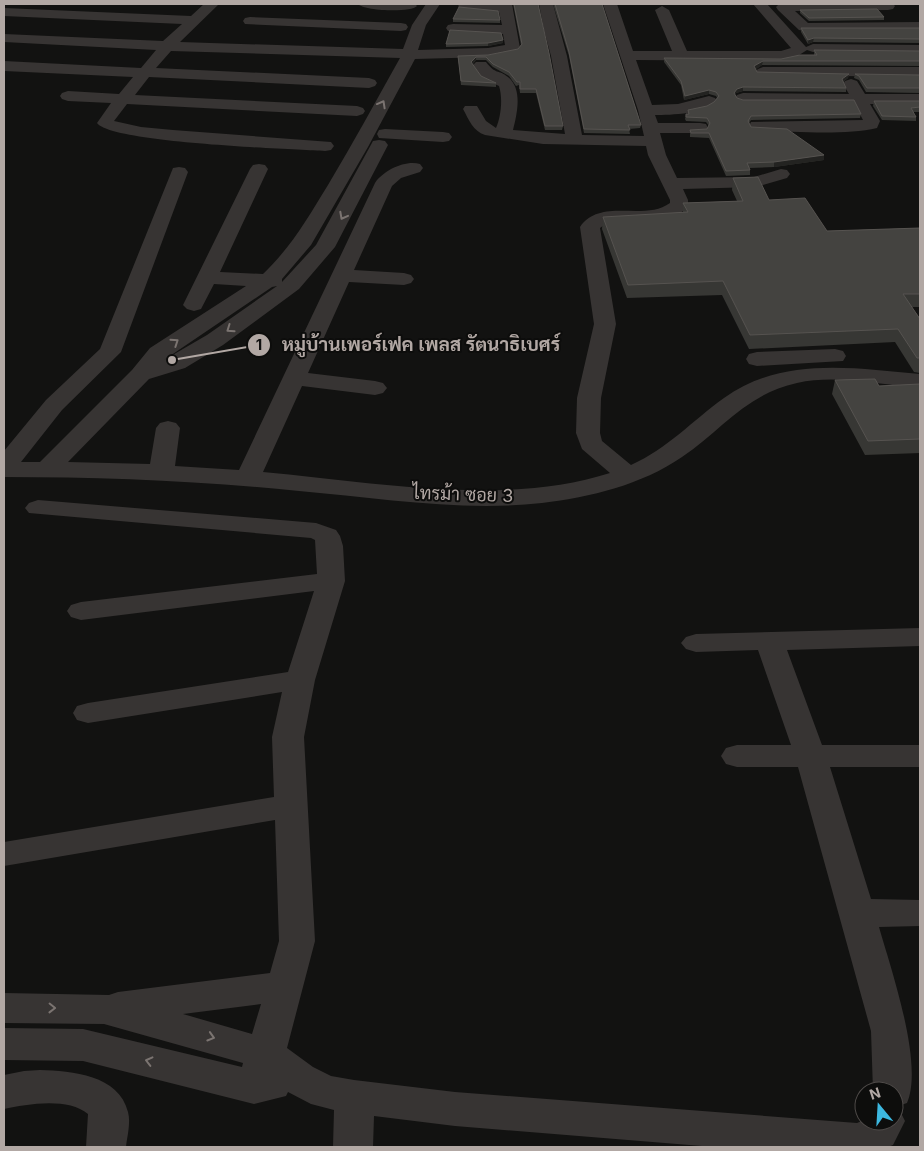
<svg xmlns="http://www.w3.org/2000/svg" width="924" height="1151" font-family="Inter,Sarabun,sans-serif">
  <rect width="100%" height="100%" fill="#121211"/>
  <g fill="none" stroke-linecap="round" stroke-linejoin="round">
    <g fill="#373433" fill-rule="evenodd">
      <path d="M 204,4 L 219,4 L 180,42 L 403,49 L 412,25 L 426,4 L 440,4 L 426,25 L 418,50 L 488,48 L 505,45 L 503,34 L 453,32 L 448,31 L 446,28 L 448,25 L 453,24 L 502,25 L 499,12 L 465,10 L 460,9 L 458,6 L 460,4 L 512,4 L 520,48 L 518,51 L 488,57 L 415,59 L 368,147 L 311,245 L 282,279 L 282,282 L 316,245 L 373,141 L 379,140 L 385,141 L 388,145 L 335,247 L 299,289 L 223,345 L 185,368 L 149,379 L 68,462 L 150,464 L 156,428 L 160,423 L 168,421 L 176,423 L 180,428 L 175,466 L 239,470 L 375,183 C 384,170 405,160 420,164 L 423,168 L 420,172 L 401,178 L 392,186 L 354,270 L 404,273 L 411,275 L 414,279 L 411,283 L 404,285 L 349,282 L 308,373 L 375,381 L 383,383 L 387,388 L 383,393 L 375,395 L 302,386 L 263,472 C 373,482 504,507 610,473 L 582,449 L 576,433 L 577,398 L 594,324 L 580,227 C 601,197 644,222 670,203 L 670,200 L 648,155 L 646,146 L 543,144 L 485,135 C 473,131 469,120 463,109 L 465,106 L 477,106 L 486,121 L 496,128 C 501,117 503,98 499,86 L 482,78 L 473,65 L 476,62 L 486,62 C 496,75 498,69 508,77 C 523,89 517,114 513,130 L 565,134 L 551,56 L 544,30 L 539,4 L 553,4 L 567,56 L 582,135 L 644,136 L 638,110 L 603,4 L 617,4 L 633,51 L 672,51 L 655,10 L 662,6 L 669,10 L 687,51 L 781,51 L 791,48 L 753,4 L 767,4 L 806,47 L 813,44 L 920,45 L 920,53 L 813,52 L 807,50 L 796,57 L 781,61 L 636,60 L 652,105 L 678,104 L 709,96 L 715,98 L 717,101 C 708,114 670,115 655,115 L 658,123 L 700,123 L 706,124 L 708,128 L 706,132 L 700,133 L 660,133 L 666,155 L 677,178 L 754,177 L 781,169 L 787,170 L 790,174 L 787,178 L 756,187 L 683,189 L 688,200 L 688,205 C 667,236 621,209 600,228 L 616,324 L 601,398 L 600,433 L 602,441 L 631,465 C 667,449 692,421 724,398 C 783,356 853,368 920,374 L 920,388 C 880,385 837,374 797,383 C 746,394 722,430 682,457 C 641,485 591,497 542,503 C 462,512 379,498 299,491 C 201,481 103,477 4,477 L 4,451 L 46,400 L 100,349 L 173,168 L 179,167 L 185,168 L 188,172 L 121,352 L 62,410 L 21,462 L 40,462 L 132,370 L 150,348 L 246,286 L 214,284 L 201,309 L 194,311 L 187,309 L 183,305 L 250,169 L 253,165 L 259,164 L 265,165 L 268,169 L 220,272 L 263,274 C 292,246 307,219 328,185 C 353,143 376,101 400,58 L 171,51 L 156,68 L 369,78 L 375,80 L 377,83 L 375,86 L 369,88 L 149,77 L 135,95 L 357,106 L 363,108 L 365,111 L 363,114 L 357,116 L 127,104 L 114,121 L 141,127 L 173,130 L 331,142 L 334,146 L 331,150 L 325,151 C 292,149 111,143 97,123 L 111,103 L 68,101 L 62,99 L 60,96 L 62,93 L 68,91 L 119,94 L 133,77 L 4,71 L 4,61 L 141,68 L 156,50 L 4,42 L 4,34 L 163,41 L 182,24 L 4,16 L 4,8 L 191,16 ZM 277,286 L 207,335 L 164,360 L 272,287 Z"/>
      <path d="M 358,4 L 415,4 L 417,6 C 411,13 364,11 358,4 Z"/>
      <path d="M 779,4 L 893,4 L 895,6 L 893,9 L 888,10 L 795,11 L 808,23 L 920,22 L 920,30 L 804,31 L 799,30 L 778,10 L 776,7 Z"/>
      <path d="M 250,17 L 401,23 L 406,24 L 408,27 L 406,30 L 401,31 L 245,24 L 243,21 L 245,18 Z"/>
      <path d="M 763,67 L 920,67 L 920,77 L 758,75 L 755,72 L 758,69 Z"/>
      <path d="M 851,79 L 857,81 L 865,94 L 920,94 L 920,104 L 870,104 L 880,121 L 877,128 C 844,136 792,131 757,131 L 751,130 L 749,126 L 751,122 L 863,120 L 854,103 L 743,103 L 737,101 L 735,98 L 737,95 L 743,93 L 849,94 L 843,84 L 845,81 Z"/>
      <path d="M 385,129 L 443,132 L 449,133 L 452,137 L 449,141 L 443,142 L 379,138 L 377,134 L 379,130 Z"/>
      <path d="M 835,349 L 843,351 L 846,356 L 843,361 L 757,366 L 749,364 L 746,359 L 749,354 L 757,352 Z"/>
      <path d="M 38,500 L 316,523 L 336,530 L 340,536 L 343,546 L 345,581 L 315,680 L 304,737 L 315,941 L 287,1048 L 313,1067 L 331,1076 L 354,1080 L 455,1092 L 857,1123 L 864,1120 L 894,1121 L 894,1091 L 873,1091 L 871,1031 L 798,767 L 737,767 L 726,764 L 721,756 L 726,748 L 737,745 L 791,745 L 758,650 L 696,652 L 686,649 L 681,643 L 686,637 L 696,634 L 920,628 L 920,646 L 787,650 L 822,745 L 920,745 L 920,767 L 830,767 L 871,899 L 920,900 L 920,926 L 879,927 C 891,969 924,1064 907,1103 L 895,1107 L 899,1109 L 905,1121 L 893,1145 L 888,1147 L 714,1147 L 455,1126 L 374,1116 L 373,1147 L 333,1147 L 334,1110 L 311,1104 L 288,1092 L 286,1096 L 254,1104 L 83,1061 L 4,1060 L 4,1028 L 83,1029 L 242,1067 L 243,1063 L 104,1024 L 4,1023 L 4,993 L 109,995 L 118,992 L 270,973 L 279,941 L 275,820 L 4,866 L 4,842 L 274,797 L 272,737 L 282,692 L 88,723 L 77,720 L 73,713 L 77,706 L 88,703 L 288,672 L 314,591 L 81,620 L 71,617 L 67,611 L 71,605 L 81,602 L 317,574 L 315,540 L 311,538 L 29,513 L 25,508 L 29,503 ZM 261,1004 L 252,1034 L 183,1014 Z"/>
      <path d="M 40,1070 C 72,1071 119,1075 128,1112 C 131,1123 127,1137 126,1147 L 86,1147 L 88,1114 C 68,1097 27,1104 4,1109 L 4,1075 L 24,1071 Z"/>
    </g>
  </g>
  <g fill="#373734">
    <path d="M 513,4 L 538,4 L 563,126 L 562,130 L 545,130 L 536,93 L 520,93 L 519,85 L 516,86 L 509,76 L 493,67 L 486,60 L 476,60 L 473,64 L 481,76 L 496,83 L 496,87 L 461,85 L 458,56 L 488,55 L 518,49 L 521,45 Z"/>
    <path d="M 553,4 L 602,4 L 641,125 L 640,128 L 629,129 L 630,134 L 584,133 L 569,56 Z"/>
    <path d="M 800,10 L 884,17 L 884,20 L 809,21 L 800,13 Z"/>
    <path d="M 453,19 L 500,20 L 500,23 L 453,22 Z"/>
    <path d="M 801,28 L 920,28 L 920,44 L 920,43 L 813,42 L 808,44 L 801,32 Z"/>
    <path d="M 503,40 L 503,43 L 488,46 L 446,47 L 446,44 Z"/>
    <path d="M 814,50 L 920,51 L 920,66 L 762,65 L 756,69 L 757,72 L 849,74 L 848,78 L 843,82 L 846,88 L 846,92 L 743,91 L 736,93 L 735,95 L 737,98 L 743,100 L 861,114 L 860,118 L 751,120 L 749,123 L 751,127 L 824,155 L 824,160 L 774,167 L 749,168 L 750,170 L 750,175 L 726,176 L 709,138 L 690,137 L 690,130 L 707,129 L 709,126 L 706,122 L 686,121 L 685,119 L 686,114 L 688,114 L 688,110 L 707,106 L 714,102 L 717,98 L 716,96 L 709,94 L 684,100 L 681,85 L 664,62 L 664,58 L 781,59 L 814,55 Z"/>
    <path d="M 855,74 L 920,75 L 920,93 L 866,92 L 859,80 L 854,78 Z"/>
    <path d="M 874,101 L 920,101 L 920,112 L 913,112 L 916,117 L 916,121 L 882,120 L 873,106 Z"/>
    <path d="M 733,178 L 769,200 L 827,231 L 920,228 L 920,307 L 912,307 L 920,319 L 920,373 L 914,372 L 895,342 L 749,349 L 722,295 L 627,298 L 602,229 L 603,217 L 683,212 L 683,203 L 737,201 L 732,190 Z"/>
    <path d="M 835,380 L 879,386 L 920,384 L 920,453 L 865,455 L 832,394 Z"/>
  </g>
  <g fill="#232321">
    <path d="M 814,38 L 813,42 L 808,44 L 808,40 Z"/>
    <path d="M 503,40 L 503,43 L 488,46 L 488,43 Z"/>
    <path d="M 476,57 L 476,60 L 471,66 L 471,62 Z"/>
    <path d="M 763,61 L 762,65 L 754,71 L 754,66 Z"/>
    <path d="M 849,74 L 848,78 L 841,83 L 842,79 Z"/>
    <path d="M 743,87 L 743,91 L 736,93 L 733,97 L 734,93 L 737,89 Z"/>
    <path d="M 709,90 L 709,94 L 684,100 L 685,96 Z"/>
    <path d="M 824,155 L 824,160 L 774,167 L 774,162 Z"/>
  </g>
  <g fill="#444340" stroke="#565350">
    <path d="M 514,4 L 538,4 L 549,53 L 563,126 L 545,126 L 536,89 L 520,89 L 520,82 L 517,82 L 509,72 L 493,64 L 486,57 L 476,57 L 471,62 L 481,76 L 496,83 L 461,81 L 458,56 L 488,55 L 518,49 L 522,44 Z"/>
    <path d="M 555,4 L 602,4 L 641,125 L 628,125 L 630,130 L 584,129 L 569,52 Z"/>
    <path d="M 459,7 L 498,11 L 500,20 L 453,19 Z"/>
    <path d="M 877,9 L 884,17 L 809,18 L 800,10 Z"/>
    <path d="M 801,28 L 920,28 L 920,39 L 814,38 L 808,40 Z"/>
    <path d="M 450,30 L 501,33 L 503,40 L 488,43 L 446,44 Z"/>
    <path d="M 814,50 L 920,51 L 920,61 L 763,61 L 754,66 L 757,72 L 849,74 L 842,79 L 846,88 L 743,87 L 737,89 L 734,93 L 737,98 L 743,100 L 854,100 L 861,114 L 751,116 L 748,121 L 751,127 L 787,129 L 824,155 L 774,162 L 747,163 L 750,170 L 726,171 L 709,133 L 691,133 L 690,130 L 707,129 L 710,123 L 707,118 L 686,117 L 686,114 L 689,114 L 688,110 L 707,106 L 714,102 L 719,96 L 716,92 L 709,90 L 685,96 L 681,81 L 664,58 L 781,59 L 800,55 L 817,55 Z"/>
    <path d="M 855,74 L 920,75 L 920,88 L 867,88 L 859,76 Z"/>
    <path d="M 874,101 L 920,101 L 920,107 L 911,108 L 916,117 L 882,116 Z"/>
    <path d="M 758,177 L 769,200 L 805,198 L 827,231 L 920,228 L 920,294 L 903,294 L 920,319 L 920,358 L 917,358 L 898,329 L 750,335 L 723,281 L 628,285 L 603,217 L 688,212 L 683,203 L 743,201 L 733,178 Z"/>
    <path d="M 875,379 L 879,386 L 920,384 L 920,439 L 868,441 L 835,380 Z"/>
  </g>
  <defs><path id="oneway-chevron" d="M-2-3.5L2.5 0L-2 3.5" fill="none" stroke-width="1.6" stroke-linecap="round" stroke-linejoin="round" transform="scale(1.25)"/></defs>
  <g stroke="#7b7471">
    <use href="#oneway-chevron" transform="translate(382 104) rotate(-61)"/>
    <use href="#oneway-chevron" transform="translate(343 216) rotate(118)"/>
    <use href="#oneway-chevron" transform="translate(230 329) rotate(145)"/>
    <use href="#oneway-chevron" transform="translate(175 342) rotate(-34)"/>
    <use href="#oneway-chevron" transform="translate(52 1008) rotate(1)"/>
    <use href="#oneway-chevron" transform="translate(211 1037) rotate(17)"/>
    <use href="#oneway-chevron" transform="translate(149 1061) rotate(-166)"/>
  </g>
  <g text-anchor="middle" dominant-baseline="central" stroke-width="4" stroke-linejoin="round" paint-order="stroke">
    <g font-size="18" fill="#b2a8a4" stroke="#0d0d0c">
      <text transform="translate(463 494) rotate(2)">ไทรม้า ซอย 3</text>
    </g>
  </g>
  <path fill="none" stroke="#b2a8a4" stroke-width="2" d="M172 360L259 345"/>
  <g fill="#b2a8a4" stroke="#0d0d0c" stroke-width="2">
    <circle cx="172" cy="360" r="5"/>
    <circle cx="259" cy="345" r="12"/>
  </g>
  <g font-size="15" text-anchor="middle" font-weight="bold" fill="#111">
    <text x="259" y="350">1</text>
  </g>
  <g font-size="19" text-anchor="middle" font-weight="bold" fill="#b2a8a4" stroke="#0d0d0c" stroke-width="4" stroke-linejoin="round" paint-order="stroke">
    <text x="421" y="351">หมู่บ้านเพอร์เฟค เพลส รัตนาธิเบศร์</text>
  </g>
  <rect width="924" height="1151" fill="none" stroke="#b2a8a4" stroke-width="10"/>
  <g transform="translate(879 1106) rotate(342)"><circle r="24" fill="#0d0d0c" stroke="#4f4b49"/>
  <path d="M0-4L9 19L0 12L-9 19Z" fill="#3cb8e0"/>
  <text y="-8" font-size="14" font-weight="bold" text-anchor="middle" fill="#b2a8a4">N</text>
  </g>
</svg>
